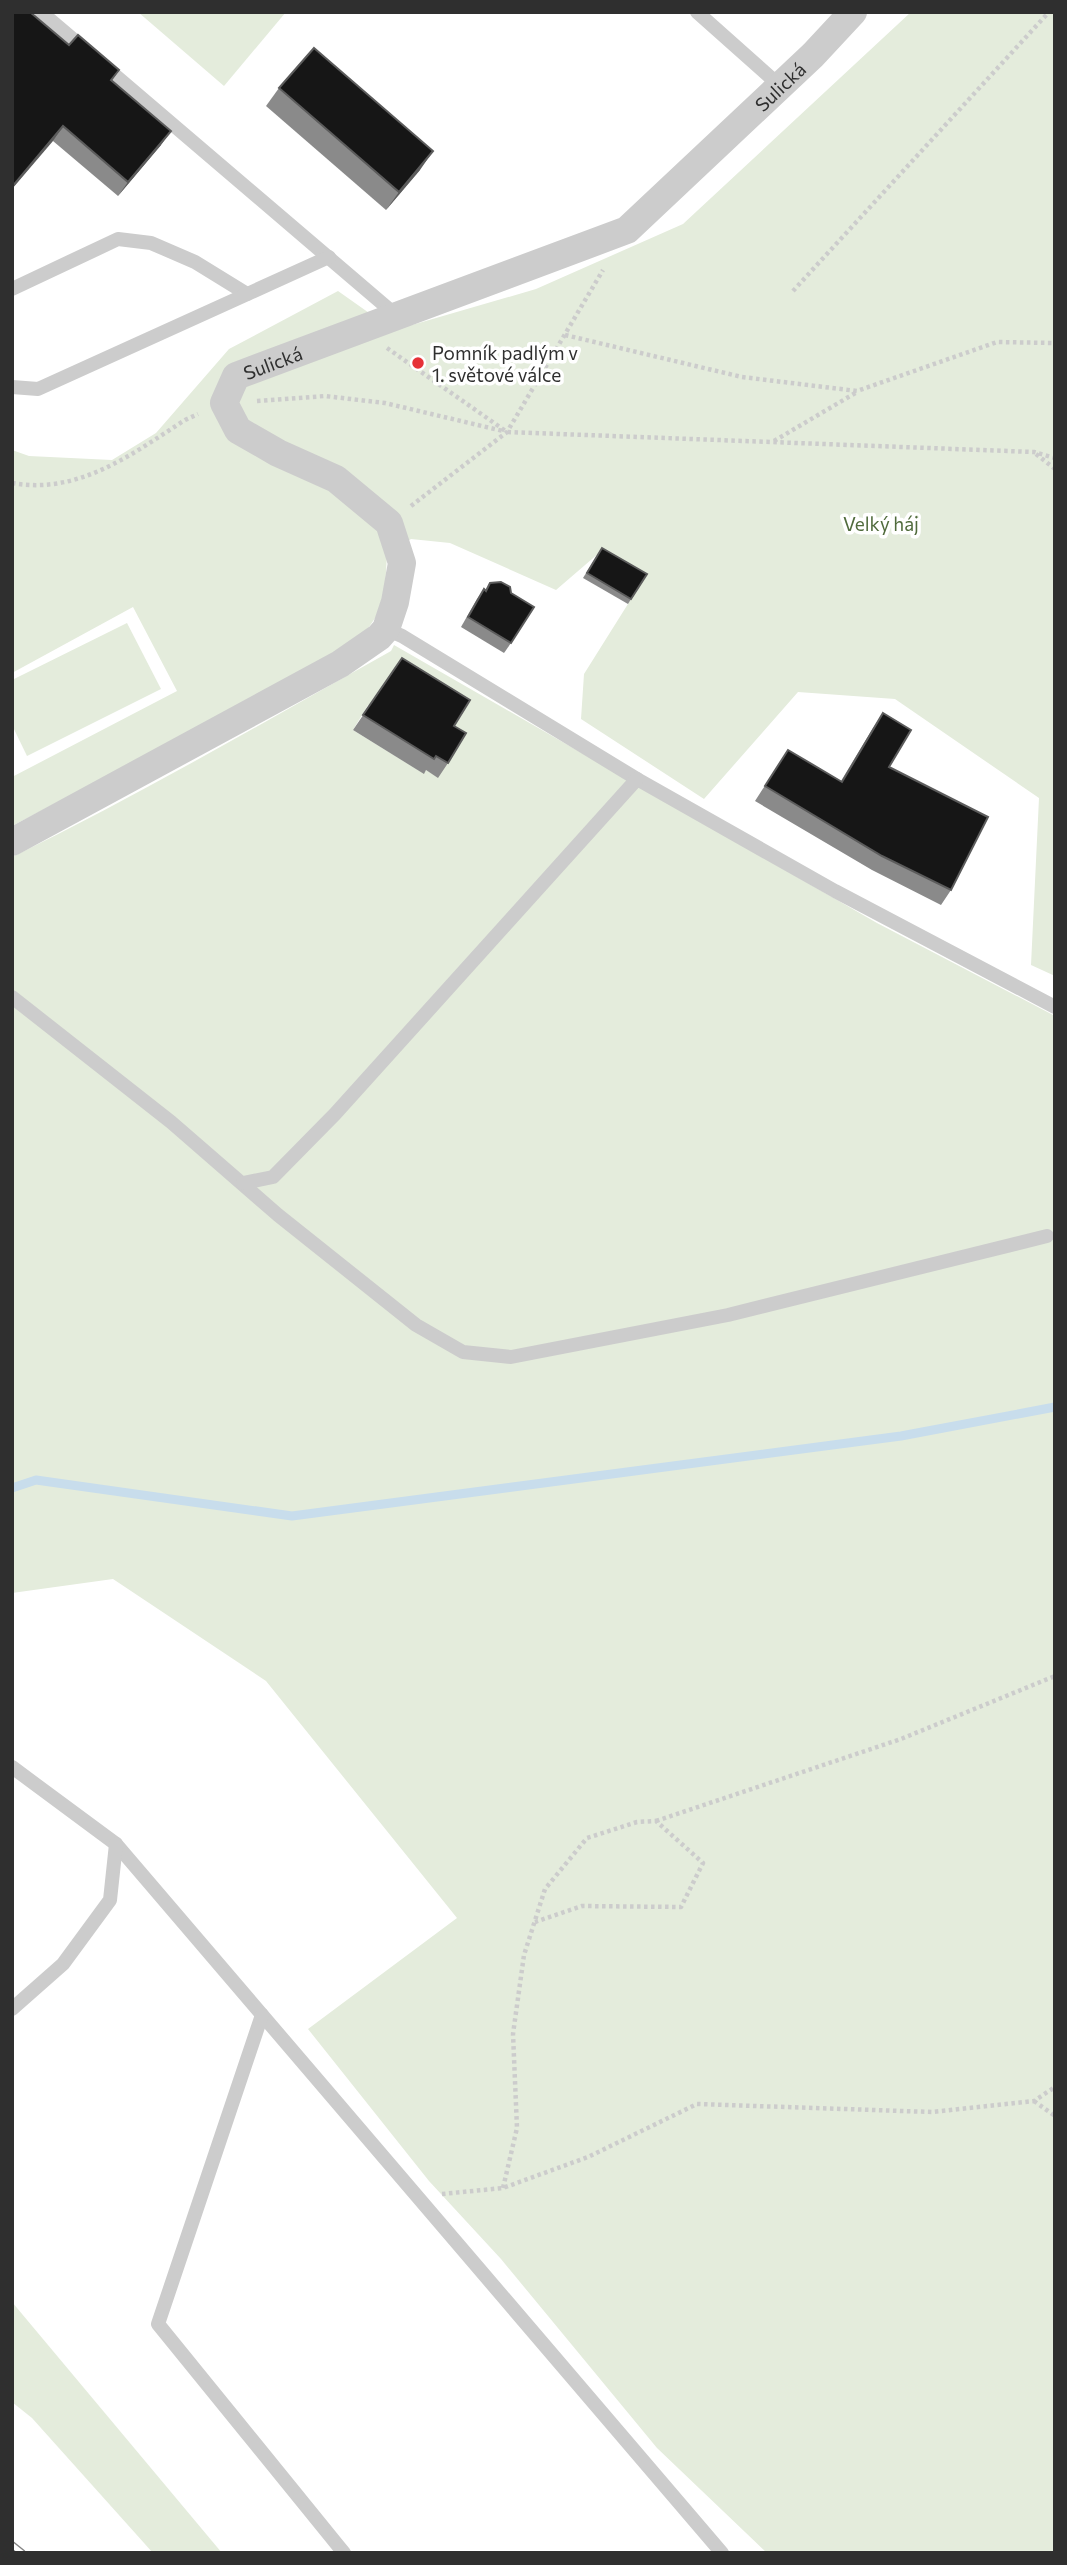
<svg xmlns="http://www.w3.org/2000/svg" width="1067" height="2565" font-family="Commissioner,sans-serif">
  <rect width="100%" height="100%" fill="#fff"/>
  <g fill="#e4ecdc" fill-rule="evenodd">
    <path d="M 138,12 L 286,12 L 224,86 Z"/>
    <path d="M 911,12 L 1055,12 L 1055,976 L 1031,965 L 1039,798 L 895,699 L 798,692 L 704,799 L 581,719 L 584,674 L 643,580 L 599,553 L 556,590 L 450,543 L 411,539 L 387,555 L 384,605 L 356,646 L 12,826 L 12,777 L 177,691 L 133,607 L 12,673 L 12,450 L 29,456 L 112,460 L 156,433 L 229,349 L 338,291 L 389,327 L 412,325 L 536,289 L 683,224 Z"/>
    <path d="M 127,623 L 161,689 L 27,756 L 12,725 L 12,680 Z"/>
    <path d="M 394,645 L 877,923 L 1055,1016 L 1055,2553 L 767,2553 L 657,2448 L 501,2259 L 429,2181 L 308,2029 L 457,1918 L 266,1681 L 113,1579 L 12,1593 L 12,857 C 141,794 266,721 391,651 ZM 368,705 L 370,705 L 438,777 L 426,770 L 423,773 L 353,730 Z"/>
    <path d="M 12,2302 L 222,2553 L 153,2553 L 32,2418 L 12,2402 Z"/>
  </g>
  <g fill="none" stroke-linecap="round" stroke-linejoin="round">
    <path stroke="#c8ddec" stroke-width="9" d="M 12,1488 L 36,1480 L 292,1516 L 901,1436 L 1055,1407"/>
    <g stroke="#ccc" stroke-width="4.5" stroke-dasharray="3.5 3.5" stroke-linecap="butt">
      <path d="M 793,291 L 1049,12"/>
      <path d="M 565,335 L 742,377 L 857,391 L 997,342 L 1055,343"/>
      <path d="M 387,348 L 507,432 L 1034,452 L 1055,458"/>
      <path d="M 257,401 L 325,396 L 385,403 L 503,431"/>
      <path d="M 774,441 L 857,392"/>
      <path d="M 1036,454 L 1055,469"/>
      <path d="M 12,483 C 79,495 132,454 185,420 L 198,414"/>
      <path d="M 411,506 L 507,432 L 603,270"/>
      <path d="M 656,1821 L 901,1739 L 1055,1676"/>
      <path d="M 1034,2101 L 1055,2116"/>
      <path d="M 503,2188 L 517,2128 L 513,2034 L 524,1955 L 545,1889 L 587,1838 L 637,1822 L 656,1821 L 703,1863 L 681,1907 L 582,1906 L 535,1922"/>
      <path d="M 442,2194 L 503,2188 L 588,2157 L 697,2104 L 932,2112 L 1034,2101 L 1055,2087"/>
    </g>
    <g stroke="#ccc" stroke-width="14">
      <path d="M 41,12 L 87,51"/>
      <path d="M 697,12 L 780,86"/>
      <path d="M 103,65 L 397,316"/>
      <path d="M 12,289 L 118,239 L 151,243 L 195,262 L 247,294"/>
      <path d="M 12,387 L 38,389 L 329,257"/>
      <path d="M 386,629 L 402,636 L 637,779 L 835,891 L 1055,1007"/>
      <path d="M 12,997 L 171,1122 L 278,1215 L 416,1325 L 463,1352 L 511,1357 L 728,1315 L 1047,1236"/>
      <path d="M 243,1183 L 273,1177 L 335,1114 L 637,779"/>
      <path d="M 12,1767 L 116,1844 L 722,2553"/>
      <path d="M 12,2009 L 63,1964 L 110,1900 L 116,1844"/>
      <path d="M 262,2015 L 158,2324 L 344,2553"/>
    </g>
    <path stroke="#ccc" stroke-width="28" id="s1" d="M 12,842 L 340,664 L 379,637 L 386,629 L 395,602 L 402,563 L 389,523 L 336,479 L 278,453 L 238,430 L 224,403 L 236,376 L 627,230 L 813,55 L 853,12"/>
    <defs>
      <path id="rail" d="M 12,2545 L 22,2553"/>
    </defs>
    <use href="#rail" stroke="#848484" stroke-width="8"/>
    <use href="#rail" stroke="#fff" stroke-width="5" stroke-dasharray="16" stroke-linecap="butt"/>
  </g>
  <g fill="#8a8a8a">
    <path d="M 69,45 L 119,70 L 112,81 L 161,145 L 118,196 L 53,141 Z"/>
    <path d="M 279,88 L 420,170 L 386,210 L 266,106 Z"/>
    <path d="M 602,548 L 647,574 L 628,604 L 583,578 Z"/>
    <path d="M 484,589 L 511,643 L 504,653 L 461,627 L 477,599 Z"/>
    <path d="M 402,658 L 454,726 L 448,763 L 438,778 L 426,770 L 424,774 L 353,730 Z"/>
    <path d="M 883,713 L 889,767 L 951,890 L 941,905 L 872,870 L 755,801 L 788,750 L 841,781 L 873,728 Z"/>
  </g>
  <g fill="#5c5c5c">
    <path d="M 63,126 L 53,141 L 12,189 L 12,187 Z"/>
    <path d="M 171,131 L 161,145 L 118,196 L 128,182 Z"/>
    <path d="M 433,151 L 420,170 L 386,210 L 399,192 Z"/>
  </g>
  <g fill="#161616" stroke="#5c5c5c" stroke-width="2">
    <path d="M 12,12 L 30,12 L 69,45 L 78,35 L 119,70 L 111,80 L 171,131 L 128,182 L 63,126 L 12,187 Z"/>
    <path d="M 314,48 L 433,151 L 399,192 L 279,88 Z"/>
    <path d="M 602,548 L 647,574 L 631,599 L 587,573 Z"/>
    <path d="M 501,582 L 510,587 L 511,593 L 534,607 L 511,643 L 468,617 L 484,589 L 486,591 L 490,583 Z"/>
    <path d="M 402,658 L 470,700 L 454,726 L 466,733 L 448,763 L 436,756 L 434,759 L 363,715 Z"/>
    <path d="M 883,713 L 911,730 L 889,767 L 988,817 L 951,890 L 882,856 L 765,786 L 788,750 L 842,782 Z"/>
  </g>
  <circle fill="#e63137" stroke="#fff" stroke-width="2.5" cx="418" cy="363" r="7"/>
  <g text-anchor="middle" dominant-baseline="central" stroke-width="7" stroke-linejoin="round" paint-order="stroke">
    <g font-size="19" fill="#2f2f2f" stroke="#fff">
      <text stroke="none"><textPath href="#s1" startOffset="1407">Sulická</textPath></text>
      <text stroke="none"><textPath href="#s1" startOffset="819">Sulická</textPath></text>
    </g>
    <g font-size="19" fill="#2f2f2f" stroke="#fff" text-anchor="start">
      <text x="432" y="352">Pomník padlým v<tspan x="432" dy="22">1. světové válce</tspan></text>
    </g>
    <g font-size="19" fill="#506b3c" stroke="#fff">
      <text x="881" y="523">Velký háj</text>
    </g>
  </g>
  <rect width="1067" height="2565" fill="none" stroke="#2f2f2f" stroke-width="28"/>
</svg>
